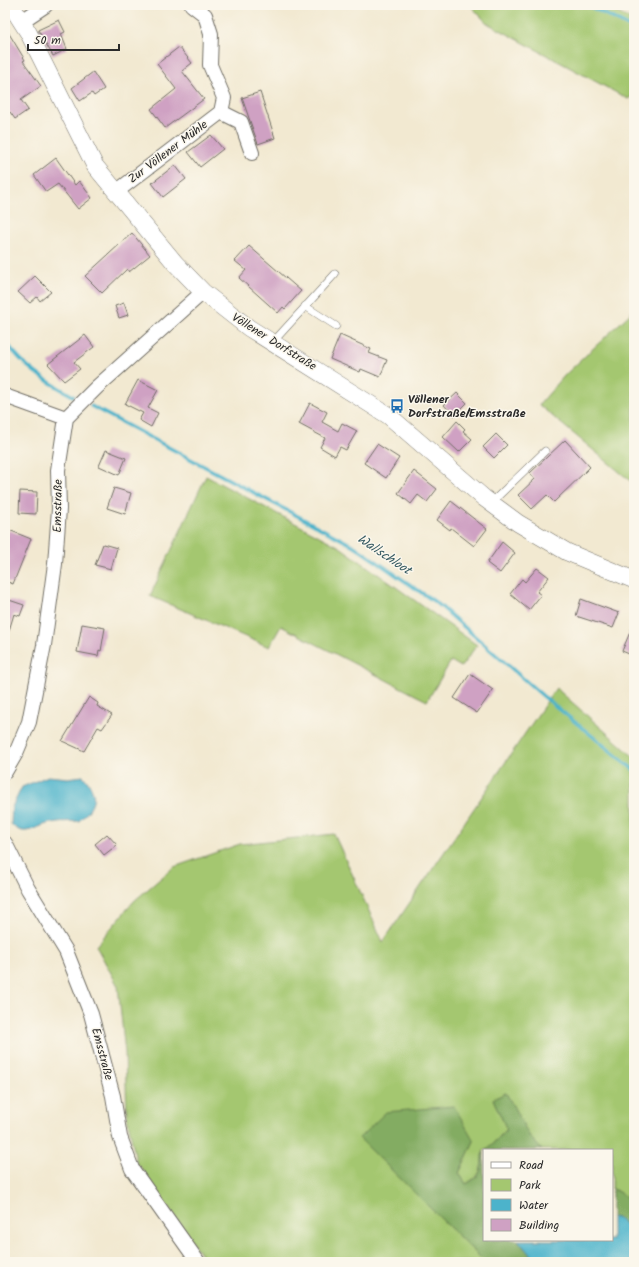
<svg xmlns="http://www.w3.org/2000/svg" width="639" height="1267" font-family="Kalam,sans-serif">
  <rect width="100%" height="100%" fill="#fbf7ec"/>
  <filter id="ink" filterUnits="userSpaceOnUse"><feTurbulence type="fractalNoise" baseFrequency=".025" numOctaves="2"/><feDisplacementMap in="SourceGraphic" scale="8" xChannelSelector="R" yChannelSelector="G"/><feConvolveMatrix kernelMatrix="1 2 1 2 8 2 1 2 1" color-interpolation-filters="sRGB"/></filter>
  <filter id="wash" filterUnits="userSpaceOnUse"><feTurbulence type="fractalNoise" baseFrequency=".012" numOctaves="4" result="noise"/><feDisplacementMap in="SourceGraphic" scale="16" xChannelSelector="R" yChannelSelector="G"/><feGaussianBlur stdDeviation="0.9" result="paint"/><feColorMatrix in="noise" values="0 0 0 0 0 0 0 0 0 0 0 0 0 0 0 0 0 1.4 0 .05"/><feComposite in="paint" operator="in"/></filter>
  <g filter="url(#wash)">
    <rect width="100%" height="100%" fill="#f2e9d1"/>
    <g fill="#a4c770" stroke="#68794e">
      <path d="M 470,5 L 602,5 L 634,21 L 634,95 L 628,99 L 487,23 Z"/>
      <path d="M 634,310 L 634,484 L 539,405 L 565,375 Z"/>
      <path d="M 206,476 L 340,547 L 477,645 L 461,667 L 451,661 L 427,701 L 281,626 L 269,647 L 150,596 Z"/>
      <path d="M 556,688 L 634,757 L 634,1202 L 612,1188 L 612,1150 L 542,1150 L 530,1138 L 506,1093 L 493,1099 L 507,1129 L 486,1150 L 484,1150 C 479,1168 486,1172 466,1184 L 459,1173 L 474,1141 L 360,1138 L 485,1262 L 206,1262 L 139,1165 L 137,1166 L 127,1116 L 125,1053 L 118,986 L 96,946 L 134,901 L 174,867 L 240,844 L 334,834 L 383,942 Z"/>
    </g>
    <g fill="#83ac62" stroke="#576c46">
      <path d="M 506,1093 L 530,1137 L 542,1150 L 486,1150 L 507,1130 L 493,1099 Z"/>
      <path d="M 454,1106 L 474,1141 L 459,1173 L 466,1184 C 481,1176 482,1171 482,1155 L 484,1152 L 484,1240 L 518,1240 L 536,1262 L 485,1262 L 359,1138 L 386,1112 Z"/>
      <path d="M 612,1188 L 634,1202 L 634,1234 L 620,1219 L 612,1217 Z"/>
    </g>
    <g fill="#4cb3cb" stroke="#3c6f7b">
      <path d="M 48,776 L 68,778 L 83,776 C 100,795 95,806 79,821 C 70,822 59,821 51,823 C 35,826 25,839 11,824 L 12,807 L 22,787 Z"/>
      <path d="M 612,1217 L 620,1219 L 634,1234 L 634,1262 L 536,1262 L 518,1240 L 612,1240 Z"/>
    </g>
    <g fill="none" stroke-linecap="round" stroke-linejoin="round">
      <g stroke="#4cb3cb" stroke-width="3.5">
        <path d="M 587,5 L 634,29"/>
        <path d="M 5,341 C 27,370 43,379 73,396"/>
        <path d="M 91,406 L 354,546 L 438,604 L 543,696 L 634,770"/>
      </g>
    </g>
    <g id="blocks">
      <g fill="#cfa1c3">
        <path d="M 59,20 L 65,32 L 61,34 L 67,49 L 53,56 L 38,30 Z"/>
        <path d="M 5,27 L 25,60 L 23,61 L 41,86 L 21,100 L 28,110 L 15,119 L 10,112 L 5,116 Z"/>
        <path d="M 179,47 L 192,63 L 182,71 L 204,99 L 165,128 L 151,109 L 176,89 L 157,64 Z"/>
        <path d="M 93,72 L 104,89 L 94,96 L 92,93 L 80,101 L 72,88 Z"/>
        <path d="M 260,92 L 275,138 L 258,144 L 242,98 Z"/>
        <path d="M 211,135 L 223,149 L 200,167 L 188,152 Z"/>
        <path d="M 56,158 L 75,185 L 79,181 L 92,198 L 78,209 L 58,184 L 46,192 L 34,175 Z"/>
        <path d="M 175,165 L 186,179 L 163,197 L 152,183 Z"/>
        <path d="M 132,233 L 150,255 L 129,272 L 127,269 L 102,293 L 85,276 Z"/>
        <path d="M 249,246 L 301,291 L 285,309 L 283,307 L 278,313 L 239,278 L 246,270 L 235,261 Z"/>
        <path d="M 35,276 L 51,292 L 40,301 L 37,297 L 30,303 L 18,292 Z"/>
        <path d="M 124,303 L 128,315 L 119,318 L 115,306 Z"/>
        <path d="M 85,335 L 94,347 L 74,362 L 80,369 L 64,381 L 48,364 Z"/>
        <path d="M 340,335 L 371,349 L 369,353 L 387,360 L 380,377 L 361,369 L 360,372 L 330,359 Z"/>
        <path d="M 138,380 L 158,390 L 148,408 L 158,413 L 151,427 L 139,420 L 143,413 L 125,404 Z"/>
        <path d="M 457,393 L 467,403 L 454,416 L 444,405 Z"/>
        <path d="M 310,403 L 327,412 L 322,422 L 338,431 L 342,423 L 357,431 L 346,450 L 340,447 L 335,456 L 320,447 L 325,438 L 299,424 Z"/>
        <path d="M 457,421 L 465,429 L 463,431 L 472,439 L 459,452 L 443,437 Z"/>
        <path d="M 496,434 L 507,445 L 494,458 L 483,447 Z"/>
        <path d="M 565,440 L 590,467 L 554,502 L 547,495 L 532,509 L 518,495 L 535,479 L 530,473 Z"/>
        <path d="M 377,444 L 399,458 L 386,478 L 364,463 Z"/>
        <path d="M 106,450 L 126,458 L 119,475 L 99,466 Z"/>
        <path d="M 414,471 L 437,489 L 427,502 L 418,495 L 411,504 L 398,493 Z"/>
        <path d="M 114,488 L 131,493 L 125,514 L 107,508 Z"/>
        <path d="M 20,491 L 37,492 L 36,514 L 19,513 Z"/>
        <path d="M 451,501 L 487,529 L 474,546 L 451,528 L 450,530 L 437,520 Z"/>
        <path d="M 9,530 L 31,539 L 13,584 L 5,581 L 5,541 Z"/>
        <path d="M 502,542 L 515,553 L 500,573 L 487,563 Z"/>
        <path d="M 103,544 L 117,548 L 111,569 L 95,565 Z"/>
        <path d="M 537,568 L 549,577 L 537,592 L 541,595 L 529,610 L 510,594 L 522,579 L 525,582 Z"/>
        <path d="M 581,599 L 619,613 L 613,628 L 576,616 Z"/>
        <path d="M 9,600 L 24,605 L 20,616 L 14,614 L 7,637 L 5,636 L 5,613 Z"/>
        <path d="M 634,623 L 634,656 L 622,651 Z"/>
        <path d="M 82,624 L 105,628 L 101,651 L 99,650 L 98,656 L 77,652 Z"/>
        <path d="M 470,674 L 493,690 L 477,713 L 454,698 Z"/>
        <path d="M 89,697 L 98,703 L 97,706 L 112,715 L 102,729 L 98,727 L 84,751 L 62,741 Z"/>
        <path d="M 107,834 L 117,845 L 104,855 L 95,844 Z"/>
      </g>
    </g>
  </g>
  <g filter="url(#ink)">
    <use href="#blocks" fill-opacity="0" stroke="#716e65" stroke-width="1"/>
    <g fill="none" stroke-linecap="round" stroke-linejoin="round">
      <defs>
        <g id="service">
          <path d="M 305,306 L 336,326"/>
          <path d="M 273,342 L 335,274"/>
          <path d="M 491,503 L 545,451"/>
        </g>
        <g id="minor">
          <path d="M 22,21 L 46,5"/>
          <path d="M 221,112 L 241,122 L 252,153"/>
          <path d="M 116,192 L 221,112 L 224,98 L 210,65 L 211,34 L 205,15 L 192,5"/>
          <path d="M 5,396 L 66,418"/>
          <path d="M 5,772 L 16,753 L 29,722 L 44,645 L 55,564 L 59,509 L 58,470 L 66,418 L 97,387 L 203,292"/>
          <path d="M 5,843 L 28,889 L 66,951 L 91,1014 L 113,1096 L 120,1137 L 132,1169 L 198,1262"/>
        </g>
        <path id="tertiary" d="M 11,5 L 28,32 L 95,166 L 175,263 L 203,292 L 249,328 L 389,416 L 484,498 L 518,523 L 567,552 L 634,580"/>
      </defs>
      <use href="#service" stroke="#716e65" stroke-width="8"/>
      <use href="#minor" stroke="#716e65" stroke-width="16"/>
      <use href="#tertiary" stroke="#716e65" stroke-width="18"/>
      <use href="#service" stroke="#fff" stroke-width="7"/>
      <use href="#minor" stroke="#fff" stroke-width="14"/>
      <use href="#tertiary" stroke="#fff" stroke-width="17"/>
    </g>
  </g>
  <defs>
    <symbol id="bus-bare" viewBox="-9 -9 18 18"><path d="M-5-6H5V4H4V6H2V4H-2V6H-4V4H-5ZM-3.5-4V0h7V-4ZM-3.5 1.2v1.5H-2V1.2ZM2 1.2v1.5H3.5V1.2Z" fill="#1f6fb2" stroke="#fbf7ec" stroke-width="2.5" paint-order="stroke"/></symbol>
  </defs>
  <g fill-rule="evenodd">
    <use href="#bus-bare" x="387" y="396" width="20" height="20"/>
  </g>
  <g text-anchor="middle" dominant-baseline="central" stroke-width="3" stroke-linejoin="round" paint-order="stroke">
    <g font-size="12" fill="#2b2b2b" stroke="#fbf7ec">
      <text transform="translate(168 152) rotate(-37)">Zur Völlener Mühle</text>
      <text transform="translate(274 342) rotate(32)">Völlener Dorfstraße</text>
      <text transform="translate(58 506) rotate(-89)">Emsstraße</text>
      <text transform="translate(102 1054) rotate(75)">Emsstraße</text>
    </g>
    <g font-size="12" font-weight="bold" fill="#2b2b2b" stroke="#fbf7ec" text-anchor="start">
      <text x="408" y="399">Völlener<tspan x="408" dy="14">Dorfstraße/Emsstraße</tspan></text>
    </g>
    <g font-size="13" font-style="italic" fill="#375b63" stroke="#fbf7ec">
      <text transform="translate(384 555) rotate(34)">Wallschloot</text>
    </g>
  </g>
  <rect width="639" height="1267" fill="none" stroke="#fbf7ec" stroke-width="20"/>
  <rect x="483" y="1149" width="130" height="92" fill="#fbf7ec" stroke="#a8a59f"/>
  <rect x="491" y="1162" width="20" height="6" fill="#ffffff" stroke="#a8a59f"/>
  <text x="519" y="1169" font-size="12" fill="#2b2b2b">Road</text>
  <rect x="491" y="1179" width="20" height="12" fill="#a4c770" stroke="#a8a59f"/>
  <text x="519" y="1189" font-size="12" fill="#2b2b2b">Park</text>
  <rect x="491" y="1199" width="20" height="12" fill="#4cb3cb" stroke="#a8a59f"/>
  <text x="519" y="1209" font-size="12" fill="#2b2b2b">Water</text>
  <rect x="491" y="1219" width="20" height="12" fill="#cfa1c3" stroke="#a8a59f"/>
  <text x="519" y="1229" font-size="12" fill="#2b2b2b">Building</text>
  <path d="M28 44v6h91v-6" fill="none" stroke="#2b2b2b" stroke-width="2"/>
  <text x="34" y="44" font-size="12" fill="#2b2b2b" stroke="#fbf7ec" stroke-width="3" paint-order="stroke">50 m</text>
</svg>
